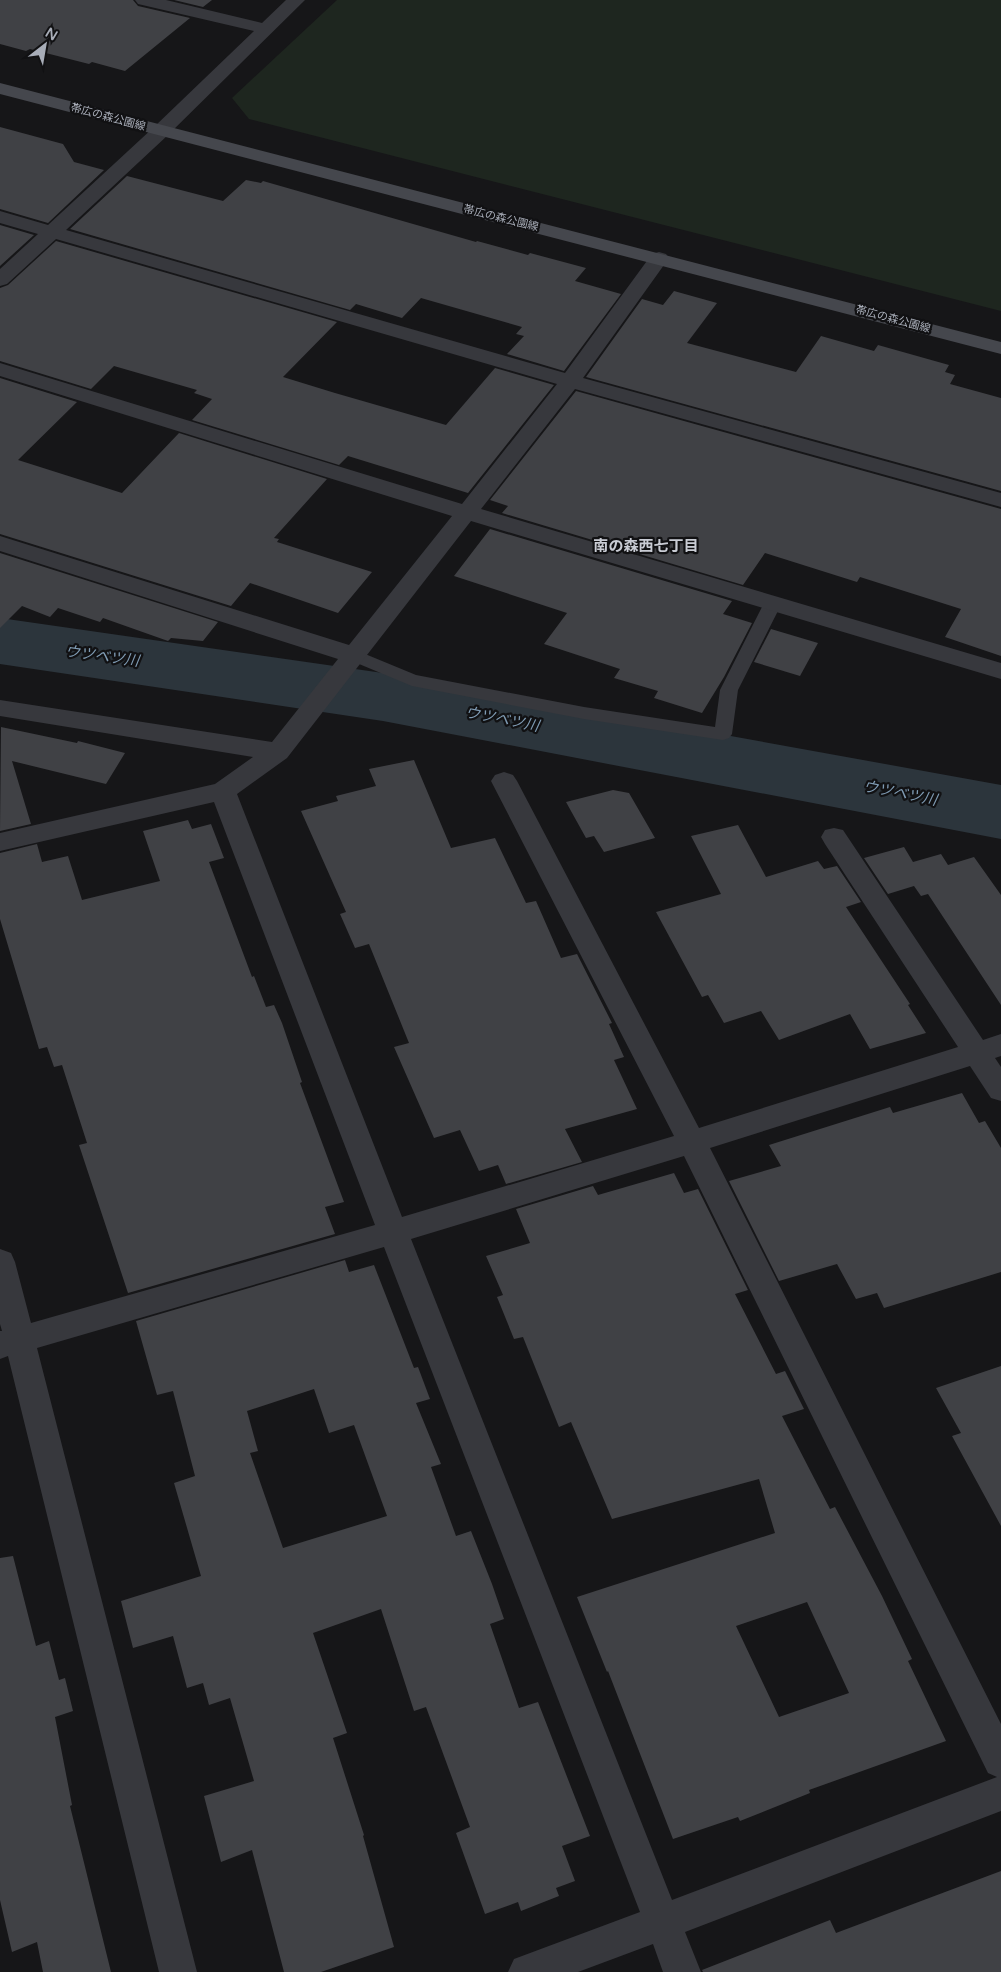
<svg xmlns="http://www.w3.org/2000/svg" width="1001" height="1972" font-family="'Varela Round','Noto Sans JP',sans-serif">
  <rect width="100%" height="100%" fill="#161618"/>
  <path fill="#1e261f" d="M 337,0 L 1001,0 L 1001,311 L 249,119 L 232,98 Z"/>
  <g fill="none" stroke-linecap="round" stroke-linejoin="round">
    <path fill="#2c353c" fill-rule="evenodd" d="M 0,618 L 383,673 L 1001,785 L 1001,839 L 383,721 L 0,664 Z"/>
  </g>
  <g fill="#404145" fill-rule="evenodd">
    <path d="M 0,0 L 133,0 L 138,6 L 190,18 L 125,71 L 92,62 L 89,64 L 30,49 L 26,51 L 0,44 Z"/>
    <path d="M 174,0 L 212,0 L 203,7 Z"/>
    <path d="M 0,127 L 63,144 L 74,162 L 104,170 L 48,223 L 0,209 Z"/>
    <path d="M 127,176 L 223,201 L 246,180 L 261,183 L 263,181 L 476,242 L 477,241 L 528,255 L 530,253 L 586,268 L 575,281 L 621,294 L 564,371 L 507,354 L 524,336 L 516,334 L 522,327 L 421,298 L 402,318 L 356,304 L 350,310 L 70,229 Z"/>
    <path d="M 0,225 L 34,235 L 0,266 Z"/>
    <path d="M 56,241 L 337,322 L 283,377 L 335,393 L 446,425 L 495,368 L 554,385 L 468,493 L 348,456 L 339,465 L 192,420 L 212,399 L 194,393 L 197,390 L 114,366 L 91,389 L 0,361 L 0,288 L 8,285 Z"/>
    <path d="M 674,291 L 717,303 L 687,343 L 796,372 L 821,336 L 874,351 L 878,345 L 949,365 L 945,372 L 955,375 L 950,384 L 1001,398 L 1001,491 L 586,377 L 642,299 L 663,305 Z"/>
    <path d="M 0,378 L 77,402 L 18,460 L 122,493 L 179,433 L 327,479 L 274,538 L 279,539 L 277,542 L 372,572 L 338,613 L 250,583 L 231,606 L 0,534 Z"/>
    <path d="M 576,391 L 1001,509 L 1001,656 L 945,637 L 961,609 L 860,577 L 857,582 L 765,553 L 743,585 L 502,513 L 508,506 L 490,500 Z"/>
    <path d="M 490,529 L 732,601 L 723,614 L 752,623 L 724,677 L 702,713 L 654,698 L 658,691 L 614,678 L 620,669 L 544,644 L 567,613 L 454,576 Z"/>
    <path d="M 0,553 L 218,622 L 203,641 L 171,638 L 168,641 L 103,618 L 100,622 L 58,608 L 50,617 L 22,606 L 0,628 Z"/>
    <path d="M 771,629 L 818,643 L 800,676 L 754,662 Z"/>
    <path d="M 1,727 L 77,743 L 78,741 L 125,753 L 106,784 L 12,761 L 31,824 L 0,831 Z"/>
    <path d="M 414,760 L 451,848 L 495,838 L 526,903 L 536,901 L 561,958 L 577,954 L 612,1023 L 609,1024 L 624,1057 L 614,1060 L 637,1109 L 565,1129 L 582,1162 L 506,1184 L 498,1165 L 479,1171 L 460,1130 L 434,1138 L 394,1047 L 409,1043 L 369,944 L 355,948 L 340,914 L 346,912 L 301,811 L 338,801 L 336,796 L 376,786 L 369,769 Z"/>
    <path d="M 613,790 L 629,793 L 655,838 L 604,852 L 594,836 L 586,838 L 566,802 Z"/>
    <path d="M 188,820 L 192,829 L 211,824 L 224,858 L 209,862 L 252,977 L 254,976 L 266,1007 L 274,1005 L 282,1023 L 302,1082 L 300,1083 L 344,1202 L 325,1207 L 335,1234 L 128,1293 L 79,1145 L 87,1143 L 62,1065 L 54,1067 L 47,1047 L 39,1049 L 0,919 L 0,853 L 37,844 L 42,862 L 68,856 L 82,900 L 160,881 L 143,831 Z"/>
    <path d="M 738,825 L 766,877 L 818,861 L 824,869 L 837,866 L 861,902 L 846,907 L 910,1004 L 908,1005 L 926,1033 L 870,1049 L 850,1014 L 779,1040 L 761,1011 L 724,1023 L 708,995 L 702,997 L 656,912 L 721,894 L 691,836 Z"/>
    <path d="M 904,847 L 913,862 L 941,854 L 948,865 L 974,857 L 1001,895 L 1001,1005 L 928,894 L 921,896 L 914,886 L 888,894 L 864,858 Z"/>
    <path d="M 962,1093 L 979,1123 L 985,1121 L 1001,1148 L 1001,1272 L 884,1308 L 877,1293 L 856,1299 L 837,1264 L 779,1281 L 729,1181 L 781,1166 L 769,1145 L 890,1107 L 893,1113 Z"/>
    <path d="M 674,1173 L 684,1193 L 698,1189 L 748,1290 L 735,1294 L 776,1374 L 785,1371 L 804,1409 L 782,1416 L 830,1509 L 835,1507 L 882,1596 L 912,1659 L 908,1661 L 946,1741 L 809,1790 L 810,1793 L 740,1821 L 738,1817 L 673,1839 L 608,1671 L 607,1672 L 577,1597 L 775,1533 L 759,1479 L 612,1519 L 571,1422 L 559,1427 L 523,1337 L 514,1339 L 497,1297 L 503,1295 L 486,1256 L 530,1243 L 516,1209 L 593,1186 L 598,1195 ZM 807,1602 L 849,1693 L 779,1717 L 736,1626 Z"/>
    <path d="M 345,1260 L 349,1272 L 374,1265 L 414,1368 L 418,1367 L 430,1399 L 416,1403 L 441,1464 L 431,1467 L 456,1536 L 471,1531 L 492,1584 L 504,1619 L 490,1624 L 519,1708 L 538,1702 L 590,1836 L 562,1846 L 575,1881 L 556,1888 L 559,1896 L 521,1911 L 518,1902 L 485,1914 L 456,1833 L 470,1827 L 426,1707 L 414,1711 L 381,1609 L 313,1633 L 347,1733 L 333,1738 L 364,1835 L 363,1836 L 394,1947 L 321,1972 L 284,1972 L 252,1850 L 221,1862 L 204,1796 L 254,1781 L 230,1698 L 209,1705 L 203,1683 L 187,1688 L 173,1636 L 133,1648 L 121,1601 L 201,1576 L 174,1483 L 195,1476 L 173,1391 L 157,1395 L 136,1321 ZM 314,1389 L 329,1433 L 354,1425 L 387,1516 L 283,1548 L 250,1453 L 258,1451 L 247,1411 Z"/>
    <path d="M 1001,1366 L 1001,1526 L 952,1436 L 961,1433 L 936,1388 Z"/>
    <path d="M 13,1556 L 36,1646 L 49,1641 L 59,1680 L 65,1678 L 73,1711 L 55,1717 L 72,1805 L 70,1806 L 111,1972 L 43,1972 L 37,1942 L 12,1952 L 0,1900 L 0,1558 Z"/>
    <path d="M 1001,1871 L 1001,1972 L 703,1972 L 702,1970 L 830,1920 L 836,1933 Z"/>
  </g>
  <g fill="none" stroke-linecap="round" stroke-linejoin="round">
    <path fill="#37383d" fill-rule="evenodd" d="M 773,597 L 779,599 L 782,603 L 738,690 L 732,734 L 729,738 L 723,740 L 584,719 L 412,686 L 347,659 L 344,655 L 347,651 L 353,649 L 416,675 L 584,707 L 715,727 L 720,690 L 764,603 L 767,599 Z"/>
    <path fill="#37383d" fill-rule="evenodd" d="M 135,0 L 166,0 L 262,23 L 286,0 L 305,0 L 168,135 L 66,230 L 565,373 L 652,254 L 659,252 L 666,254 L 669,258 L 583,378 L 1001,493 L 1001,507 L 575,389 L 481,509 L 1001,663 L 1001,679 L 471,521 L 287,758 L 237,794 L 402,1217 L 674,1136 L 491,781 L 495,775 L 504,772 L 513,775 L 517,781 L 699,1128 L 958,1047 L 825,844 L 821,837 L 825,830 L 834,828 L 843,830 L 983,1040 L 1001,1034 L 1001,1056 L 995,1058 L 1001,1067 L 1001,1101 L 991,1098 L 970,1066 L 710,1148 L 1001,1724 L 1001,1811 L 685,1932 L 701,1972 L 663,1972 L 653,1944 L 578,1972 L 508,1972 L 514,1959 L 640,1912 L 384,1247 L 37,1348 L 197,1972 L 159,1972 L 8,1356 L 0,1359 L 0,1331 L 2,1331 L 0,1324 L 0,1249 L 11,1253 L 15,1262 L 31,1323 L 375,1225 L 214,802 L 0,851 L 0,833 L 215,784 L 253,757 L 0,716 L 0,700 L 272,742 L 338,659 L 0,551 L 0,536 L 349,645 L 452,516 L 0,376 L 0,363 L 462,504 L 557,384 L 56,239 L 7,284 L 0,286 L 0,269 L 38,234 L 0,223 L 0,211 L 48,225 L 154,127 L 254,31 L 138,4 ZM 684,1156 L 988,1773 L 997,1777 L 672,1900 L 411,1239 Z"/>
    <path fill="#45474d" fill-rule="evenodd" d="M 0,83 L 1001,342 L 1001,354 L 0,94 Z"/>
  </g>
  <g text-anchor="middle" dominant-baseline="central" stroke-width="4.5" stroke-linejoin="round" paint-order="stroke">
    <g font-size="11" fill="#a8adb8" stroke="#111113">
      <text transform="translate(108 117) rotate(15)">帯広の森公園線</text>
      <text transform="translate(501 218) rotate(14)">帯広の森公園線</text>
      <text transform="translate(893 319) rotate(15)">帯広の森公園線</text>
    </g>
    <g font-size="15" font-weight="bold" fill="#c9ccd4" stroke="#111113">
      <text x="646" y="546">南の森西七丁目</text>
    </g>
    <g font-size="15" font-style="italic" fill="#7f9bb3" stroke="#111113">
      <text transform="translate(102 656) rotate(8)">ウツベツ川</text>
      <text transform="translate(502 719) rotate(11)">ウツベツ川</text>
      <text transform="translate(900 793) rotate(11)">ウツベツ川</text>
    </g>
  </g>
  <g transform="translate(45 45) rotate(31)" stroke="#111113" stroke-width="4" paint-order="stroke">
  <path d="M0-4L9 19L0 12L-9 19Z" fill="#a8adb8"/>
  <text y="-8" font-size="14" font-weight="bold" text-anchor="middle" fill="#a8adb8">N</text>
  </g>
</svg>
